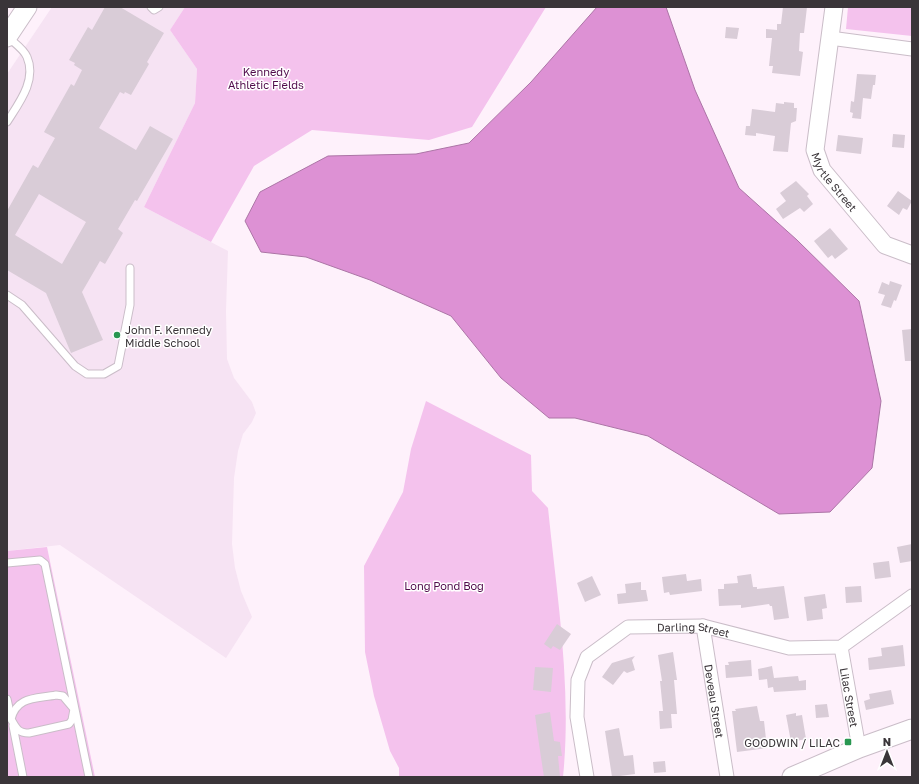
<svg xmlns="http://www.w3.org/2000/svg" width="919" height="784" font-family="'Golos Text',sans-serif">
  <rect width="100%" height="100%" fill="#fef1fb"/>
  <path fill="#f6e3f3" d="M 52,7 L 185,7 L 170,30 L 197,69 L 195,103 L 144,207 L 228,251 L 226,311 L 227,359 L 234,378 L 252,402 L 256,413 L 252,422 L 243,434 L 238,451 L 234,478 L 232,544 L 235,568 L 241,591 L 252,617 L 226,658 L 60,545 L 7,551 L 7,74 Z"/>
  <g fill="#f4c2ed">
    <path d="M 185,7 L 546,7 L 472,127 L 429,140 L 312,130 L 254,166 L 211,242 L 144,207 L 195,103 L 197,69 L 170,30 Z"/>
    <path d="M 848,7 L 912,7 L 912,36 L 846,29 Z"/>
    <path d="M 426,401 L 531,455 L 532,491 L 548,508 C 557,597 572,687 563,777 L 399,777 L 399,768 L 390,751 L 374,696 L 365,652 L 364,566 L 403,492 L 411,449 Z"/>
    <path d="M 47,547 L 95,777 L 7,777 L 7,551 Z"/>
  </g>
  <path fill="#dd91d4" stroke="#ac75a6" d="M 597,7 L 666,7 L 695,90 L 739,188 L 797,240 L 859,301 L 881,401 L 872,468 L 830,512 L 779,514 L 648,436 L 575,418 L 549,418 L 501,378 L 451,316 L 370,280 L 306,257 L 261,252 L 245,221 L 260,192 L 328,156 L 416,154 L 469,143 L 531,82 Z"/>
  <g fill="#d9ccd7" fill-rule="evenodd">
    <path d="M 105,7 L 120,7 L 164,33 L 147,62 L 149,64 L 131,95 L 125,92 L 124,94 L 120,92 L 99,128 L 136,150 L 150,126 L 173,139 L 137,201 L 135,200 L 118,229 L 123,233 L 105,264 L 100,261 L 82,292 L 103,340 L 71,353 L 46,293 L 7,270 L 7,211 L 33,165 L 38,168 L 55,138 L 44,132 L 71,84 L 74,86 L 82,70 L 74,65 L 75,63 L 69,60 L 88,27 L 92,30 ZM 39,194 L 86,222 L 62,264 L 15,235 Z"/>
    <path d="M 783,7 L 807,7 L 804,33 L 800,33 L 799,51 L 803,52 L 800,76 L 772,73 L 773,66 L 769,66 L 772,38 L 766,38 L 766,29 L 777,30 L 777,24 L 781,24 Z"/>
    <path d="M 726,27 L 739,28 L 737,39 L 725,38 Z"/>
    <path d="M 857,74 L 876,75 L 875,85 L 873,85 L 871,99 L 863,98 L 861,119 L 852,118 L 853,113 L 850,112 L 851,101 L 854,102 Z"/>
    <path d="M 784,102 L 794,103 L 794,108 L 797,108 L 796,121 L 791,123 L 788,152 L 773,151 L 775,136 L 756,133 L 756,136 L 745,135 L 746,126 L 750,126 L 752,109 L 775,112 L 776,103 L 784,104 Z"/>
    <path d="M 893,134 L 905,135 L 904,148 L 892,147 Z"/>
    <path d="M 838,135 L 863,138 L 861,154 L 836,151 Z"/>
    <path d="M 796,181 L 809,194 L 807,196 L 813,204 L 804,212 L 800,208 L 783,219 L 776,209 L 786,201 L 780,193 Z"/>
    <path d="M 898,191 L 912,201 L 907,210 L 903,208 L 899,215 L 887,206 Z"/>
    <path d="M 830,228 L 848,249 L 835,259 L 832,255 L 828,258 L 814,241 Z"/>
    <path d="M 890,281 L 902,285 L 896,301 L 894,300 L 891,308 L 881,305 L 885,295 L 878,293 L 882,282 L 889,285 Z"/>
    <path d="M 912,329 L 912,361 L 905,361 L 902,330 Z"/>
    <path d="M 912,544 L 912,561 L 900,563 L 897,547 Z"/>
    <path d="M 889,561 L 891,577 L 875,579 L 873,563 Z"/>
    <path d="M 686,574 L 687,581 L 701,579 L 702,591 L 670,595 L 669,592 L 664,593 L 662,577 Z"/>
    <path d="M 751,574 L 753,587 L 757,587 L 757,589 L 784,586 L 789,618 L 774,620 L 772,606 L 770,606 L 769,604 L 741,608 L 741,605 L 719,606 L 718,589 L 724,589 L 724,584 L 738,583 L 737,576 Z"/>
    <path d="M 592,576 L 601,595 L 585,602 L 577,583 Z"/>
    <path d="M 641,582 L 641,590 L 646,590 L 648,601 L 618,604 L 617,594 L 626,593 L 625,584 Z"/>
    <path d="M 861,586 L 862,602 L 846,603 L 845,587 Z"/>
    <path d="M 825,594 L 827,608 L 822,609 L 823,619 L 807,621 L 804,597 Z"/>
    <path d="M 557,624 L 571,634 L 560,650 L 553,646 L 551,649 L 544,644 Z"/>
    <path d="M 903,645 L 905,666 L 869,670 L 868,658 L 882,656 L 881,648 Z"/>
    <path d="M 673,652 L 677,680 L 674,680 L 677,714 L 671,714 L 672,728 L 660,729 L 659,711 L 663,711 L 660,681 L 662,681 L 658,655 Z"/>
    <path d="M 635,656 L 632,660 L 635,670 L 627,673 L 624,671 L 613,685 L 602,677 L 612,663 Z"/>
    <path d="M 751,660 L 752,676 L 726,678 L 725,665 L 729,665 L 728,662 Z"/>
    <path d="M 772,666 L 774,678 L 798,676 L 799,681 L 806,680 L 806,690 L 774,692 L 773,687 L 768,688 L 767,679 L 759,680 L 758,669 Z"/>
    <path d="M 535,667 L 553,668 L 551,692 L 533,690 Z"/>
    <path d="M 891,690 L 894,704 L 866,710 L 864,701 L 870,699 L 869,694 Z"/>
    <path d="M 827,704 L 829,717 L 816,718 L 815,705 Z"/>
    <path d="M 757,706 L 760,721 L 764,721 L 767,748 L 737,752 L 732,711 L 736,711 L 735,709 Z"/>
    <path d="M 550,712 L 554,741 L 560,742 L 562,756 L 558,756 L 560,777 L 544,777 L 539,744 L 535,715 Z"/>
    <path d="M 796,713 L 796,716 L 802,715 L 806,739 L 791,742 L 786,715 Z"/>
    <path d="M 619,728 L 624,756 L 633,755 L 635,774 L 612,777 L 605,731 Z"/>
    <path d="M 665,761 L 666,772 L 654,773 L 653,762 Z"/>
  </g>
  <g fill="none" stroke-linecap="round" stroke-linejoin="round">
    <defs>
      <g id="service">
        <path d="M 151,7 L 154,10 L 159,7"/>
        <path d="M 7,122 C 19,103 37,80 27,57 C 24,49 13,42 8,37"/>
        <path d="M 7,295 L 22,305 L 75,366 L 87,374 L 104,374 L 118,366 L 130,305 L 130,268"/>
        <path d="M 7,563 L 40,560 L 45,564 L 89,777"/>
        <path d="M 56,695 L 63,696 L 74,709 L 72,720 L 69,724 L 29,733 C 18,733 16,728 11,719 C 17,696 36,699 56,695 Z"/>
        <path d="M 7,699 L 11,717"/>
        <path d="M 13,726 L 23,777"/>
      </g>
      <g id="minor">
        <path d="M 830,38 L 912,49"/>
        <path id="s1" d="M 703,626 L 727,777"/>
        <path id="s2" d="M 841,647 L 859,748"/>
        <path id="s3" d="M 587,777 L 577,717 L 578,680 L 587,657 L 628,627 L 703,626 L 789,648 L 841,647 L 912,596"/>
      </g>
      <g id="tertiary">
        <path id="s4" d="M 834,7 L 815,150 L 822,170 L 885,245 L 912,255"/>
      </g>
      <g id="secondary">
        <path d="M 7,37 L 27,7"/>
        <path d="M 792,777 L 859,748 L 912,729"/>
      </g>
    </defs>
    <use href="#service" stroke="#cabdc8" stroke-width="9"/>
    <use href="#minor" stroke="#cabdc8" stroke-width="15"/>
    <use href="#tertiary" stroke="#cabdc8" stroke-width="19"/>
    <use href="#secondary" stroke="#cabdc8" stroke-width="21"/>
    <use href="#service" stroke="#fff" stroke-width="7"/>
    <use href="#minor" stroke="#fff" stroke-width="13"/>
    <use href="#tertiary" stroke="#fff" stroke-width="17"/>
    <use href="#secondary" stroke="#fff" stroke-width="19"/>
  </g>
  <g fill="#299751" stroke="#fff" stroke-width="1.5">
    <circle cx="117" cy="335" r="4"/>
    <rect x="844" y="738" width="8" height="8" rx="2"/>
  </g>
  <g text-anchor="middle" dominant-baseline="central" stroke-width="3" stroke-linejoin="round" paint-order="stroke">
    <g font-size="11" fill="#510c4c" stroke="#fff">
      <text x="266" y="71">Kennedy<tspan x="266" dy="13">Athletic Fields</tspan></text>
      <text x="444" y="585">Long Pond Bog</text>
    </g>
    <g font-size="11" fill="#3a3539" stroke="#fff">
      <text stroke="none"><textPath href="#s4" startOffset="182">Myrtle Street</textPath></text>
      <text stroke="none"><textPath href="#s3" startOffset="239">Darling Street</textPath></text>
      <text stroke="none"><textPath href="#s2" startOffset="51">Lilac Street</textPath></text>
      <text stroke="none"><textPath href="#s1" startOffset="76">Deveau Street</textPath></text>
    </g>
    <g font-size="11" fill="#3a3539" stroke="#fff" text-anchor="start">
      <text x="125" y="329">John F. Kennedy<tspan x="125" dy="13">Middle School</tspan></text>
      <text x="840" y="742" text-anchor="end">GOODWIN / LILAC</text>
    </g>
  </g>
  <rect width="919" height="784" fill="none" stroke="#3a3539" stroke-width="16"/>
  <g transform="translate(887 752)" stroke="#ffffff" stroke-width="3" paint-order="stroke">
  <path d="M0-3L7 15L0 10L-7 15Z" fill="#3a3539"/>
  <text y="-6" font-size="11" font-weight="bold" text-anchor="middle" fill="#3a3539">N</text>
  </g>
</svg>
